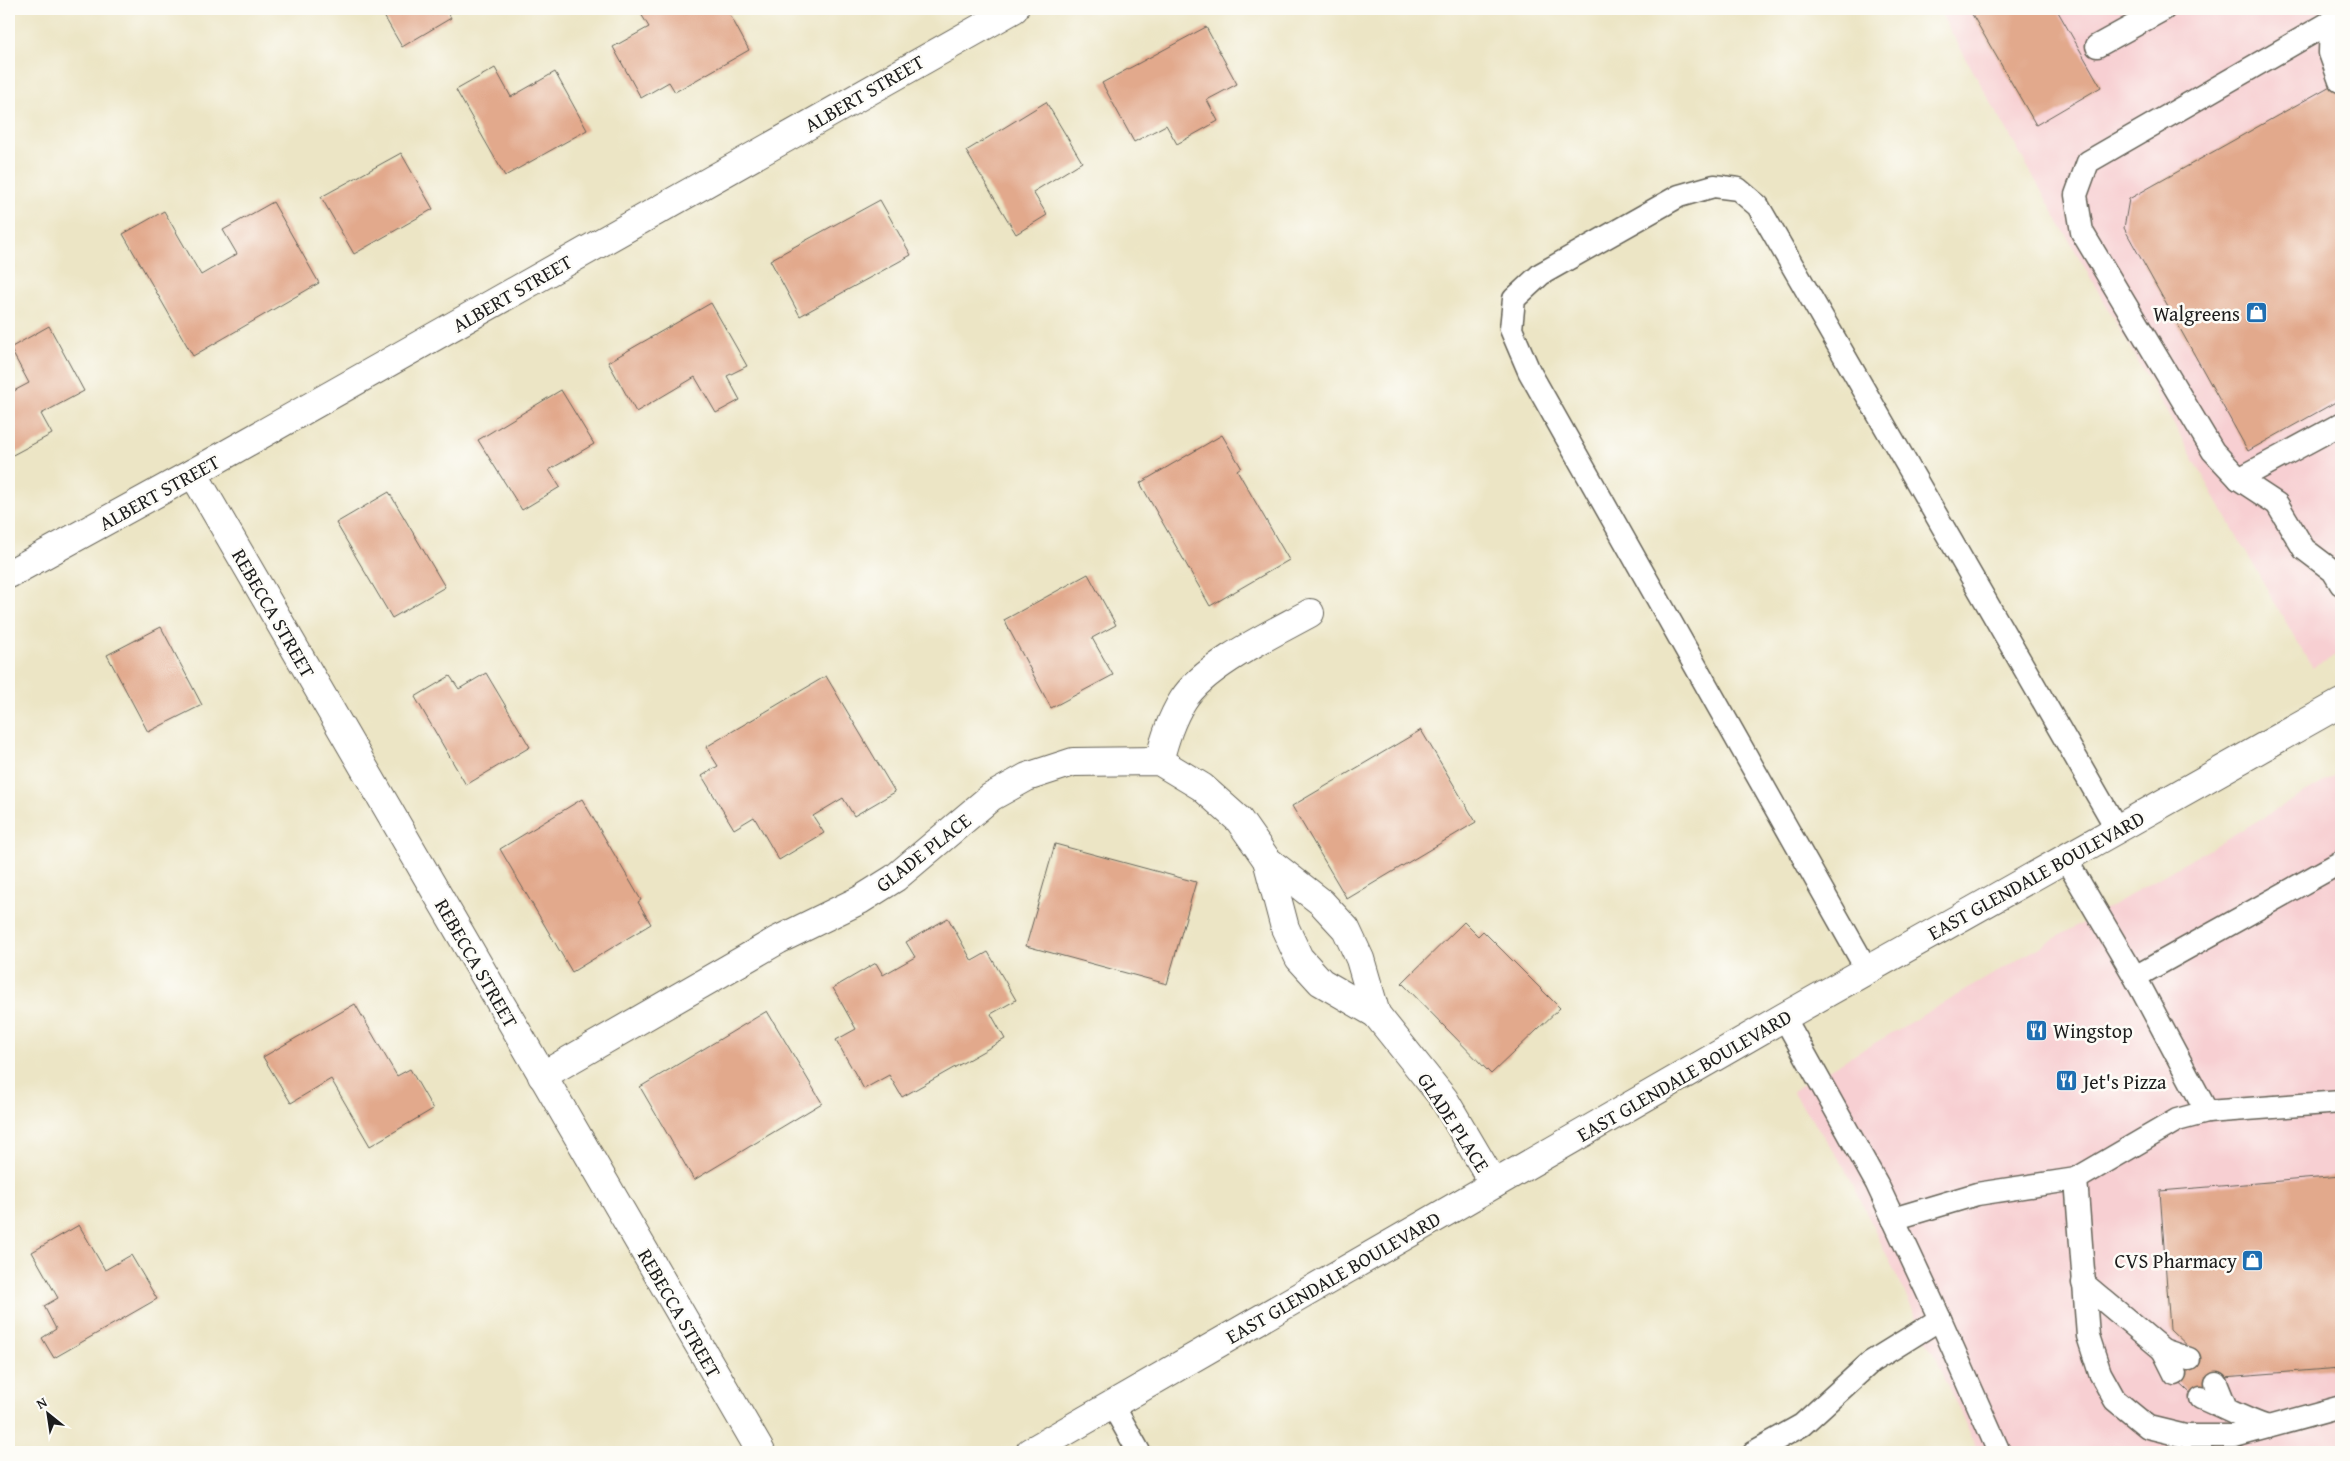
<svg xmlns="http://www.w3.org/2000/svg" width="2350" height="1461" font-family="'Gentium Book Plus',serif">
  <rect width="100%" height="100%" fill="#fdfcf7"/>
  <filter id="ink" filterUnits="userSpaceOnUse"><feTurbulence type="fractalNoise" baseFrequency=".02" numOctaves="2"/><feDisplacementMap in="SourceGraphic" scale="10" xChannelSelector="R" yChannelSelector="G"/><feConvolveMatrix kernelMatrix="1 2 1 2 8 2 1 2 1" color-interpolation-filters="sRGB"/></filter>
  <filter id="wash" filterUnits="userSpaceOnUse"><feTurbulence type="fractalNoise" baseFrequency=".0096" numOctaves="4" result="noise"/><feDisplacementMap in="SourceGraphic" scale="20" xChannelSelector="R" yChannelSelector="G"/><feGaussianBlur stdDeviation="1.12" result="paint"/><feColorMatrix in="noise" values="0 0 0 0 0 0 0 0 0 0 0 0 0 0 0 0 0 1.4 0 .05"/><feComposite in="paint" operator="in"/></filter>
  <g filter="url(#wash)">
    <rect width="100%" height="100%" fill="#ece5c5"/>
    <g fill="#f7cfd2">
      <path d="M 1938,9 L 2341,9 L 2341,652 L 2312,668 Z"/>
      <path d="M 2341,772 L 2341,1452 L 1978,1452 L 1935,1356 L 1844,1166 L 1792,1091 Z"/>
    </g>
    <g id="blocks">
      <g fill="#e2a98c">
        <path d="M 380,9 L 446,9 L 451,18 L 402,47 Z"/>
        <path d="M 638,9 L 727,9 L 749,50 L 675,92 L 669,82 L 641,98 L 613,47 L 649,27 Z"/>
        <path d="M 1969,9 L 2059,9 L 2057,10 L 2101,87 L 2036,125 Z"/>
        <path d="M 1206,27 L 1237,84 L 1207,100 L 1218,121 L 1177,144 L 1166,125 L 1134,142 L 1102,83 Z"/>
        <path d="M 495,68 L 511,97 L 555,72 L 587,130 L 505,176 L 456,90 Z"/>
        <path d="M 2341,80 L 2341,399 L 2248,451 L 2124,228 L 2129,199 Z"/>
        <path d="M 1046,102 L 1082,162 L 1033,192 L 1047,215 L 1016,234 L 966,151 Z"/>
        <path d="M 401,153 L 433,209 L 354,254 L 321,197 Z"/>
        <path d="M 880,200 L 911,255 L 800,316 L 770,260 Z"/>
        <path d="M 273,202 L 319,283 L 193,356 L 123,234 L 164,211 L 201,275 L 237,254 L 223,230 Z"/>
        <path d="M 711,303 L 747,366 L 727,376 L 740,400 L 716,413 L 695,377 L 636,412 L 608,362 Z"/>
        <path d="M 49,326 L 84,391 L 41,414 L 52,434 L 9,457 L 9,390 L 10,393 L 29,383 L 10,348 Z"/>
        <path d="M 561,390 L 594,444 L 549,470 L 560,487 L 522,510 L 478,440 Z"/>
        <path d="M 1222,435 L 1241,467 L 1237,470 L 1289,560 L 1210,606 L 1140,483 Z"/>
        <path d="M 389,492 L 445,587 L 392,618 L 336,523 Z"/>
        <path d="M 1088,574 L 1116,625 L 1092,638 L 1113,675 L 1051,708 L 1004,620 Z"/>
        <path d="M 161,627 L 202,705 L 148,732 L 107,655 Z"/>
        <path d="M 486,673 L 530,747 L 466,785 L 415,697 L 450,676 L 459,689 Z"/>
        <path d="M 826,676 L 895,792 L 854,816 L 843,798 L 813,816 L 824,833 L 779,860 L 754,817 L 734,829 L 702,776 L 718,766 L 706,747 Z"/>
        <path d="M 1421,730 L 1476,822 L 1347,899 L 1292,806 Z"/>
        <path d="M 582,799 L 641,900 L 638,902 L 651,924 L 572,972 L 500,849 Z"/>
        <path d="M 1055,844 L 1196,882 L 1167,984 L 1026,946 Z"/>
        <path d="M 948,918 L 972,961 L 988,952 L 1016,1000 L 991,1014 L 1005,1039 L 902,1097 L 889,1075 L 864,1089 L 836,1040 L 856,1029 L 833,988 L 876,963 L 883,975 L 915,957 L 906,942 Z"/>
        <path d="M 1464,922 L 1478,936 L 1483,931 L 1560,1008 L 1491,1074 L 1402,983 Z"/>
        <path d="M 355,1004 L 397,1076 L 410,1069 L 433,1109 L 370,1146 L 331,1079 L 291,1103 L 263,1057 Z"/>
        <path d="M 767,1011 L 822,1103 L 694,1180 L 640,1087 Z"/>
        <path d="M 2341,1176 L 2341,1368 L 2223,1377 L 2199,1401 L 2173,1377 L 2194,1352 L 2170,1329 L 2160,1191 Z"/>
        <path d="M 79,1225 L 105,1270 L 131,1255 L 157,1299 L 54,1358 L 42,1338 L 56,1329 L 44,1306 L 58,1298 L 32,1252 Z"/>
      </g>
    </g>
  </g>
  <g filter="url(#ink)">
    <use href="#blocks" fill-opacity="0" stroke="#656257" stroke-width="1"/>
    <g fill="none" stroke-linecap="round" stroke-linejoin="round">
      <defs>
        <g id="lane">
          <path d="M 2341,16 L 2088,162 L 2076,195 L 2082,232 L 2213,451 L 2239,479 L 2277,504 L 2304,549 L 2333,571 L 2341,584"/>
          <path d="M 2331,21 L 2330,53 L 2340,81"/>
          <path d="M 2097,46 L 2164,9"/>
          <path d="M 2239,479 L 2341,424"/>
          <path d="M 2065,858 L 2135,977"/>
          <path d="M 1867,970 L 1529,371 L 1511,329 L 1514,299 L 1541,274 L 1679,196 L 1714,186 L 1738,189 L 1758,206 L 2117,829"/>
          <path d="M 1784,1017 L 1877,1184 L 1940,1319 L 1999,1452"/>
          <path d="M 2207,1112 L 2135,977 L 2341,862"/>
          <path d="M 2076,1179 L 2088,1336 L 2100,1373 L 2115,1400 L 2148,1427 L 2185,1436 L 2235,1436 L 2341,1407"/>
          <path d="M 1893,1219 L 1977,1194 L 2076,1179 L 2177,1120 L 2207,1112 L 2341,1102"/>
          <path d="M 2083,1283 L 2163,1350 L 2189,1359"/>
          <path d="M 2163,1350 L 2175,1374"/>
          <path d="M 2216,1383 L 2226,1408"/>
          <path d="M 2201,1398 C 2225,1408 2243,1419 2268,1427"/>
          <path d="M 1112,1404 L 1139,1452"/>
          <path d="M 1754,1452 L 1802,1425 L 1871,1362 L 1940,1319"/>
        </g>
        <g id="street">
          <path d="M 193,473 L 761,1452"/>
          <path d="M 9,574 L 193,473 L 1014,9"/>
          <path d="M 1159,761 C 1165,739 1171,719 1183,700 C 1205,665 1274,633 1310,613"/>
          <path d="M 1267,860 L 1285,928 L 1299,958 L 1321,982 L 1376,1014 L 1444,1099 L 1494,1184"/>
          <path d="M 542,1076 L 778,940 L 860,900 L 895,878 L 991,797 L 1027,777 L 1073,762 L 1159,761 L 1202,787 L 1239,820 L 1267,860 L 1321,902 L 1346,929 L 1360,959 L 1376,1014"/>
        </g>
        <path id="secondary" d="M 1030,1452 L 1784,1017 L 2341,703"/>
      </defs>
      <use href="#lane" stroke="#656257" stroke-width="25"/>
      <use href="#street" stroke="#656257" stroke-width="30"/>
      <use href="#secondary" stroke="#656257" stroke-width="30"/>
      <use href="#lane" stroke="#fff" stroke-width="22"/>
      <use href="#street" stroke="#fff" stroke-width="28"/>
      <use href="#secondary" stroke="#fff" stroke-width="28"/>
    </g>
  </g>
  <defs>
    <symbol id="shop-square" viewBox="-11 -11 22 22"><rect x="-9" y="-9" width="18" height="18" rx="4" fill="#1f6fb2" stroke="#fdfcf7"/><path d="M-5-2.5h2.3a2.7 3.5 0 0 1 5.4 0H5L5.5 6h-11ZM-1.5-2.5h3a1.5 2.3 0 0 0-3 0Z" fill="#fff"/></symbol>
    <symbol id="restaurant-square" viewBox="-11 -11 22 22"><rect x="-9" y="-9" width="18" height="18" rx="4" fill="#1f6fb2" stroke="#fdfcf7"/><path d="M-5-6h1v4h1v-4h1v4h1v-4h1v5L-1.5 .5V6h-2V.5L-5-1ZM5-6V6H3V1.5H1.5Q1.5-4 5-6Z" fill="#fff"/></symbol>
  </defs>
  <g fill-rule="evenodd">
    <use href="#shop-square" x="2244" y="300" width="25" height="25"/>
    <use href="#restaurant-square" x="2024" y="1018" width="25" height="25"/>
    <use href="#restaurant-square" x="2054" y="1068" width="25" height="25"/>
    <use href="#shop-square" x="2240" y="1248" width="25" height="25"/>
  </g>
  <g text-anchor="middle" dominant-baseline="central" stroke-width="5" stroke-linejoin="round" paint-order="stroke">
    <g font-size="20" fill="#1c1c1c" stroke="#fdfcf7">
      <text transform="translate(864 93) rotate(-30)">ALBERT STREET</text>
      <text transform="translate(512 293) rotate(-30)">ALBERT STREET</text>
      <text transform="translate(159 492) rotate(-29)">ALBERT STREET</text>
      <text transform="translate(274 613) rotate(60)">REBECCA STREET</text>
      <text transform="translate(923 852) rotate(-38)">GLADE PLACE</text>
      <text transform="translate(2036 875) rotate(-29)">EAST GLENDALE BOULEVARD</text>
      <text transform="translate(477 963) rotate(60)">REBECCA STREET</text>
      <text transform="translate(1684 1075) rotate(-30)">EAST GLENDALE BOULEVARD</text>
      <text transform="translate(1454 1122) rotate(57)">GLADE PLACE</text>
      <text transform="translate(1333 1277) rotate(-30)">EAST GLENDALE BOULEVARD</text>
      <text transform="translate(680 1313) rotate(60)">REBECCA STREET</text>
    </g>
    <g font-size="20" fill="#1c1c1c" stroke="#fdfcf7" text-anchor="end">
      <text x="2240" y="313">Walgreens</text>
      <text x="2053" y="1030" text-anchor="start">Wingstop</text>
      <text x="2083" y="1081" text-anchor="start">Jet's Pizza</text>
      <text x="2237" y="1260">CVS Pharmacy</text>
    </g>
  </g>
  <rect width="2350" height="1461" fill="none" stroke="#fdfcf7" stroke-width="30"/>
  <g transform="translate(48 1414) rotate(330)" stroke="#fdfcf7" stroke-width="4" paint-order="stroke">
  <path d="M0-4L9 19L0 12L-9 19Z" fill="#1c1c1c"/>
  <text y="-8" font-size="14" font-weight="bold" text-anchor="middle" fill="#1c1c1c">N</text>
  </g>
</svg>
